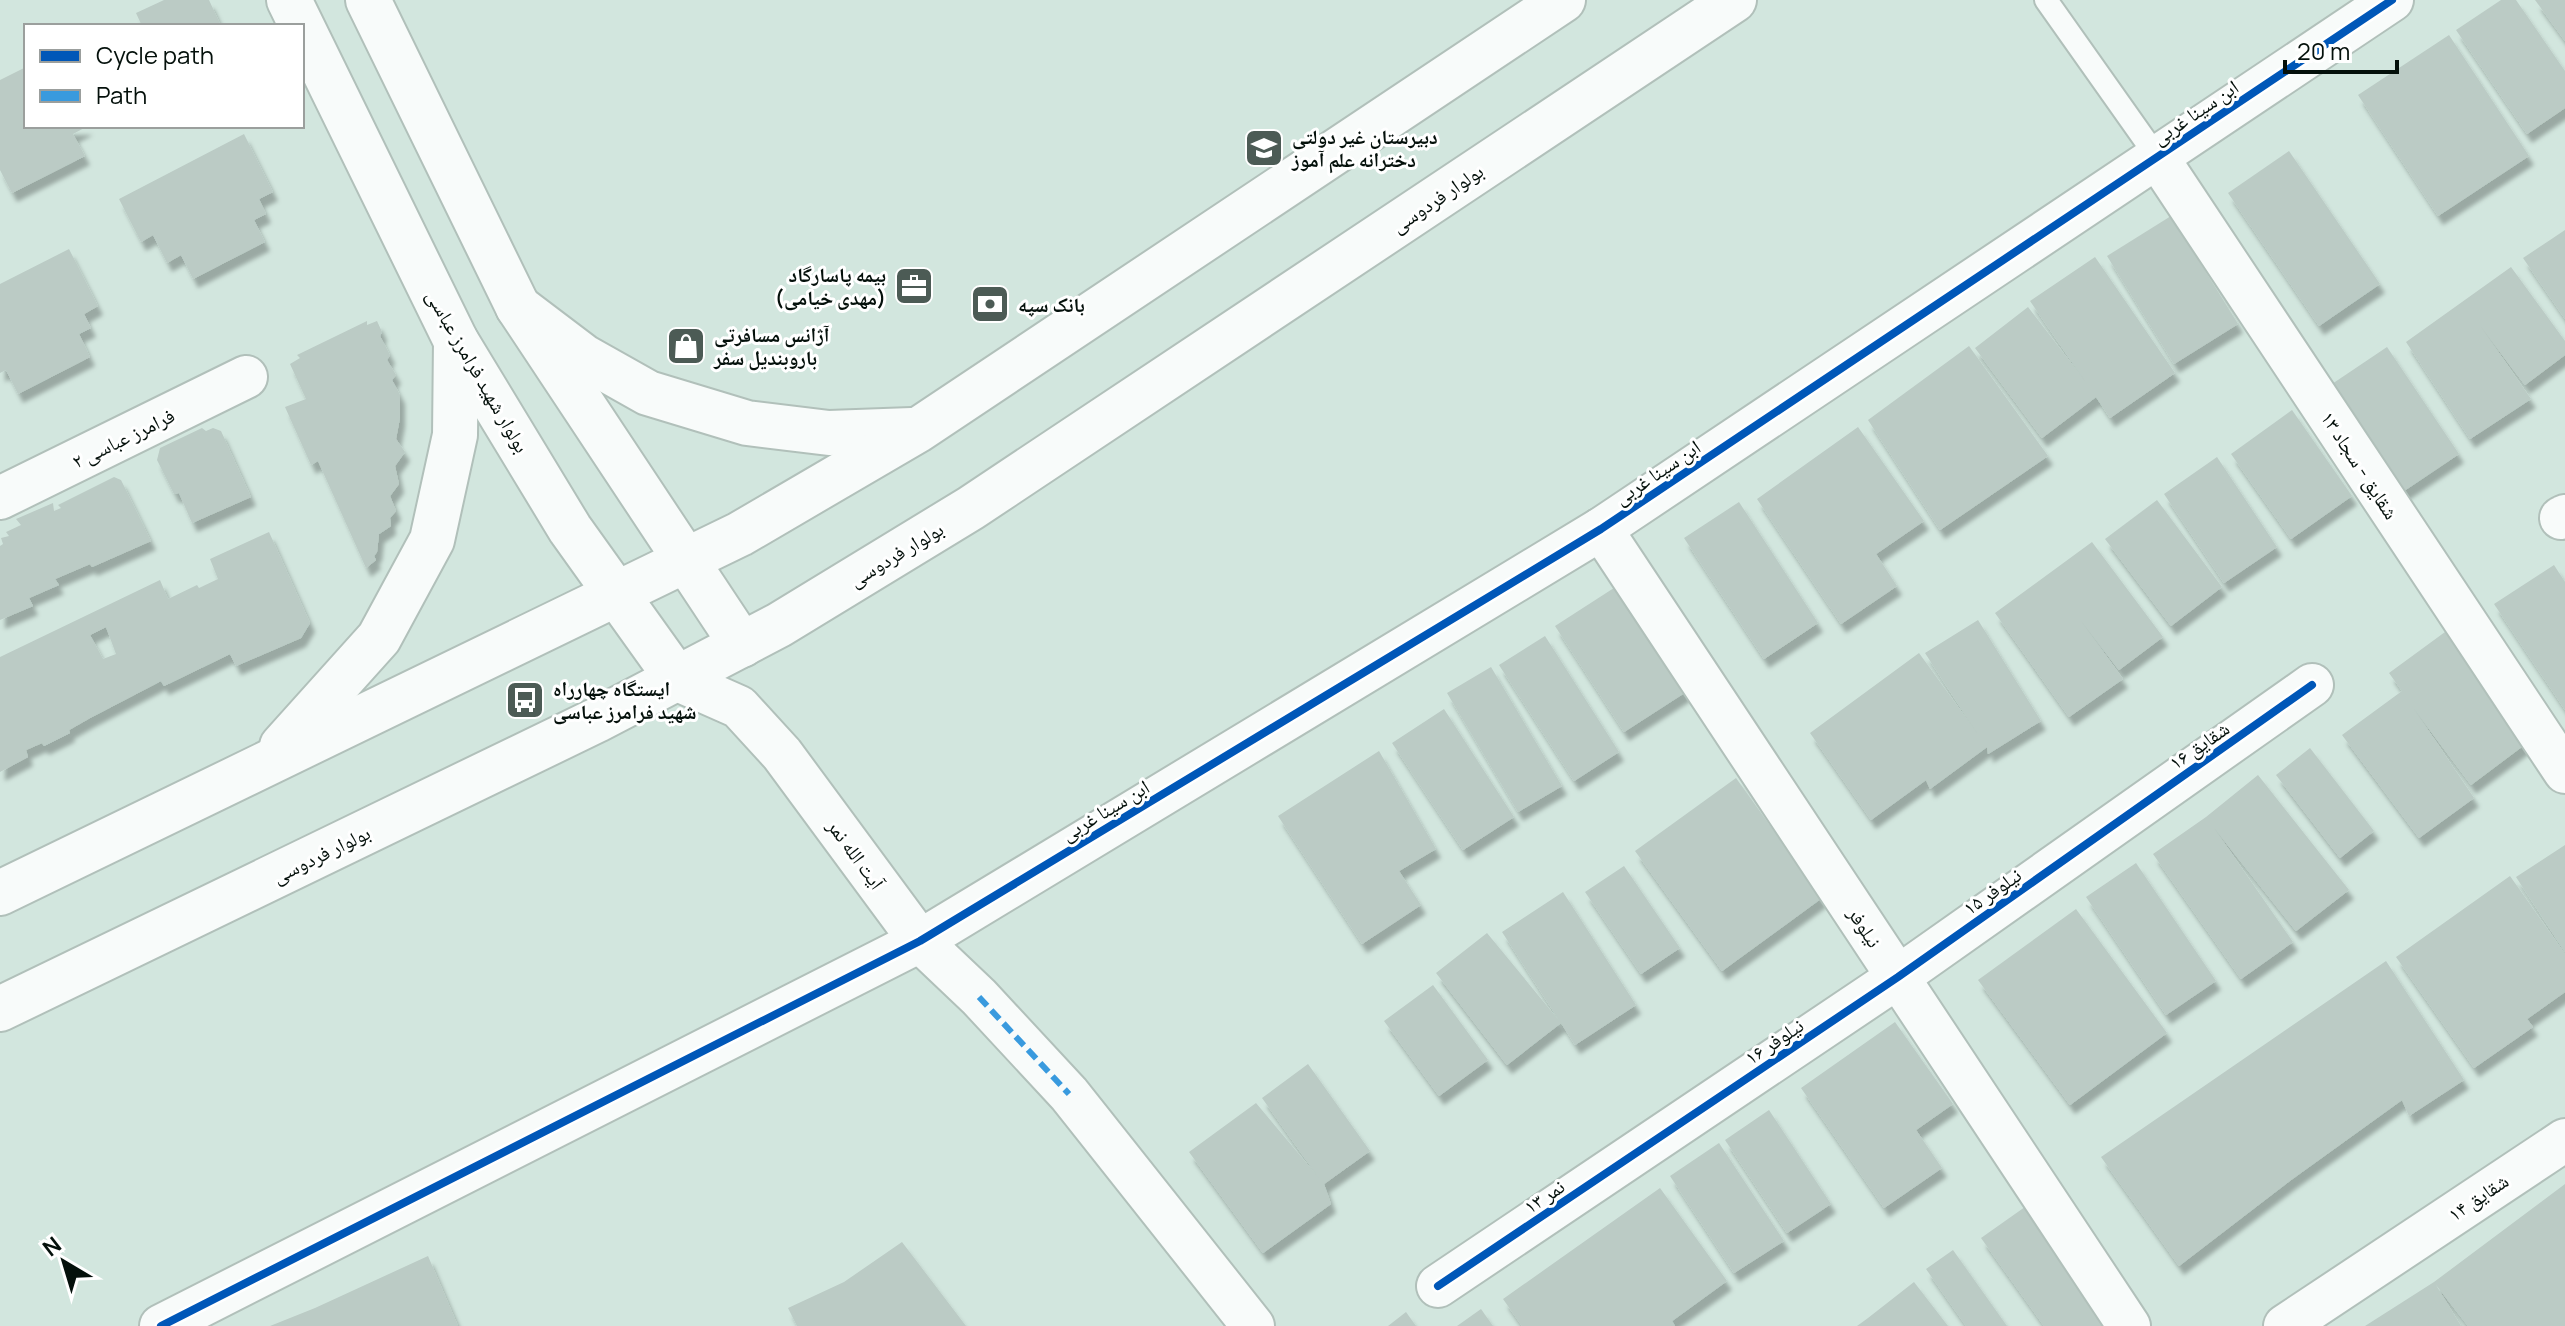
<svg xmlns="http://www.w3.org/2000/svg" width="2565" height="1326" font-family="Manrope,'Noto Naskh Arabic',sans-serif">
  <defs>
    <filter id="shadow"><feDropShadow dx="5" dy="9" stdDeviation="2" flood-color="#0004"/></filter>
  </defs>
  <rect width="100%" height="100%" fill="#d2e6de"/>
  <g fill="#bbcbc5" fill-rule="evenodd" filter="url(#shadow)">
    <path d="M 164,0 L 209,0 L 221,26 L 142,26 L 136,13 Z"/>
    <path d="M 2501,0 L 2516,0 L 2565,71 L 2565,108 L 2527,134 L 2456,30 Z"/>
    <path d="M 2535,0 L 2565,0 L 2565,41 Z"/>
    <path d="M 2449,35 L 2529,156 L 2438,216 L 2358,95 Z"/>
    <path d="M 26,67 L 26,126 L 88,126 L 73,134 L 85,156 L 12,193 L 0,170 L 0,80 Z"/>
    <path d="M 244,134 L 273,192 L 259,199 L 266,214 L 254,220 L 265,242 L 193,279 L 181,255 L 167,263 L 153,235 L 141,242 L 119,199 Z"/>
    <path d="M 2289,151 L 2380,284 L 2319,326 L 2228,193 Z"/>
    <path d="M 2171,216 L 2238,324 L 2174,364 L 2107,256 Z"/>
    <path d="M 2565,230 L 2565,319 L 2523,258 Z"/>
    <path d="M 69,249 L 98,306 L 84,314 L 91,328 L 79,334 L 90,357 L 18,394 L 6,370 L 0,373 L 0,284 Z"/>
    <path d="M 2095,257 L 2175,373 L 2110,418 L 2096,397 L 2042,438 L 1975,348 L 2028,307 L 2085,381 L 2030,301 Z"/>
    <path d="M 2511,267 L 2565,341 L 2565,355 L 2525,385 L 2481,327 L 2531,399 L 2470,439 L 2406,342 Z"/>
    <path d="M 367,321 L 367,325 L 377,321 L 382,332 L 380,336 L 390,355 L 387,360 L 396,375 L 392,380 L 400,395 L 400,418 L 396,439 L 405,452 L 395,466 L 399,484 L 390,496 L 396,511 L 390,518 L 391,526 L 379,534 L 377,552 L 374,556 L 376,560 L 366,568 L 318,461 L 311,465 L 285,407 L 306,399 L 290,364 L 300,358 L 297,355 Z"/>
    <path d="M 1969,346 L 2048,456 L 1940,530 L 1868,420 Z"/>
    <path d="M 2387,347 L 2459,454 L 2401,493 L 2329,386 Z"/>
    <path d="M 2292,410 L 2352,496 L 2291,539 L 2231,454 Z"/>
    <path d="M 1858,427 L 1924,521 L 1876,554 L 1897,586 L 1841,624 L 1757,499 Z"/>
    <path d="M 202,428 L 206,431 L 213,428 L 221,431 L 251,497 L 192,523 L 179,493 L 174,494 L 157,460 L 160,448 Z"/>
    <path d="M 2217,457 L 2277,547 L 2224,583 L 2164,494 Z"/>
    <path d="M 114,477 L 121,480 L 151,541 L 92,567 L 90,564 L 55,579 L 59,585 L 29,598 L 33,606 L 0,620 L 0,546 L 3,544 L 1,538 L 9,536 L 6,532 L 21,525 L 16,519 L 53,503 L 54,511 L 61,508 L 58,505 Z"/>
    <path d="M 2157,500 L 2222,587 L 2171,626 L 2105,539 Z"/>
    <path d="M 1739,502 L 1818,623 L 1764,659 L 1684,538 Z"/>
    <path d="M 269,532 L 310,623 L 301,638 L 236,666 L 230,654 L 164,686 L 161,681 L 90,718 L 69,730 L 70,733 L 44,746 L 42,743 L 26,750 L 28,757 L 0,772 L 0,657 L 160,580 L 168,599 L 197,585 L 199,588 L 218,579 L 210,559 ZM 106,627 L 116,654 L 103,659 L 90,635 Z"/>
    <path d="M 2092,542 L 2163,637 L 2119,670 L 2081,621 L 2123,679 L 2069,717 L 1995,613 Z"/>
    <path d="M 2554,565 L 2565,582 L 2565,710 L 2494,604 Z"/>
    <path d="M 1617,586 L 1686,692 L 1624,732 L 1555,626 Z"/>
    <path d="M 1978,620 L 2041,721 L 1988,754 L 1987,747 L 1930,789 L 1926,780 L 1871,820 L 1810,733 L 1919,653 L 1977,733 L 1925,653 Z"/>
    <path d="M 2445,632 L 2527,743 L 2471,785 L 2414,709 L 2474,798 L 2419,838 L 2342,735 L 2402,691 L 2389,673 Z"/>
    <path d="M 1545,636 L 1619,752 L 1574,781 L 1499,665 Z"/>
    <path d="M 1491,667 L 1562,786 L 1518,812 L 1447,693 Z"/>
    <path d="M 1444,709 L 1514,817 L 1463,850 L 1392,743 Z"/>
    <path d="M 2310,748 L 2374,831 L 2340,858 L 2276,775 Z"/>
    <path d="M 1379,751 L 1436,849 L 1399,871 L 1421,905 L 1362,944 L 1278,816 Z"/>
    <path d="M 2258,775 L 2349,890 L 2296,931 L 2214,828 L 2293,942 L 2241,979 L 2153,854 L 2206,817 Z"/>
    <path d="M 1736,778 L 1822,898 L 1722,971 L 1635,851 Z"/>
    <path d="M 2565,845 L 2565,952 L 2516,877 Z"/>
    <path d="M 2136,863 L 2216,981 L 2166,1015 L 2086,897 Z"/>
    <path d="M 1624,866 L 1680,948 L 1641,974 L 1585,892 Z"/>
    <path d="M 2510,876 L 2565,954 L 2565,992 L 2527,1019 L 2533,1027 L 2474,1068 L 2396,957 Z"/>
    <path d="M 1563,892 L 1636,1005 L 1575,1045 L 1561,1023 L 1507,1065 L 1436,973 L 1487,933 L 1561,1023 L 1502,932 Z"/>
    <path d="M 2076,909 L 2167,1033 L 2070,1105 L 1978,980 Z"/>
    <path d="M 2386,961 L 2464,1080 L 2409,1116 L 2402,1100 L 2291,1180 L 2179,1266 L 2101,1157 Z"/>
    <path d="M 1433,985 L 1488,1060 L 1439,1096 L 1384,1021 Z"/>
    <path d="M 1895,1022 L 1953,1104 L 1916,1130 L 1942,1168 L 1884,1208 L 1801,1088 Z"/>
    <path d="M 1308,1064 L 1370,1151 L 1324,1184 L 1331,1204 L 1263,1253 L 1189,1152 L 1256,1103 L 1319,1178 L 1262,1098 Z"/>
    <path d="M 1769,1110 L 1831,1204 L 1787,1233 L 1725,1140 Z"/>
    <path d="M 1719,1143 L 1784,1241 L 1734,1273 L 1670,1176 Z"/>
    <path d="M 2565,1184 L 2565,1326 L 2468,1326 L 2436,1285 L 2461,1326 L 2365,1326 L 2434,1282 Z"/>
    <path d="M 1660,1188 L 1727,1281 L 1672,1321 L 1675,1326 L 1522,1326 L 1503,1299 Z"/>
    <path d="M 2032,1202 L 2107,1326 L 2044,1326 L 1981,1238 Z"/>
    <path d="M 902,1242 L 966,1326 L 797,1326 L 788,1308 L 844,1282 Z"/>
    <path d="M 1953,1250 L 2007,1326 L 1966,1326 L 1926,1269 Z"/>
    <path d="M 428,1256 L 458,1326 L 270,1326 L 315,1308 Z"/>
    <path d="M 1914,1282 L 1948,1326 L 1857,1326 L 1868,1318 Z"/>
    <path d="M 1481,1309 L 1493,1326 L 1457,1326 Z"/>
    <path d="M 1406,1312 L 1416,1326 L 1388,1326 Z"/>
  </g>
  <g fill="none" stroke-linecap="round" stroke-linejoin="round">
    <defs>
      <path id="lane" d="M 2046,0 L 2157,157"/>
      <g id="street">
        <path d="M 2157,157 L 2565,772"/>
        <path d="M 0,498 L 246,377"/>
        <path d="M 2561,518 L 2565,516"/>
        <path d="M 1601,529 L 2129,1326"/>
        <path d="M 678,680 L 739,707 L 782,754 L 920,941 L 979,997 L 1069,1094 L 1253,1326"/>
        <path d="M 1438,1286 L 1898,977 L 2312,685"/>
        <path d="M 161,1326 L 920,941 L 1601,529 L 2392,0"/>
        <path d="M 2285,1326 L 2565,1140"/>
      </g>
      <g id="secondary">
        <path d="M 289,0 L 456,341 L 570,529 L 678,680"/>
        <path d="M 368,0 L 518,307 L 742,645"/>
      </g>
      <g id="primary">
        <path d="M 518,307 L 584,357 L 648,393 L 747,423 L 829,433 L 912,430"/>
        <path d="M 282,746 L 379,638 L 432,540 L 455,435 L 456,341"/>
        <path d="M 0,893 L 740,534 L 918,430 L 1563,0"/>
        <path d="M 0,1009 L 597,720 L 779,625 L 971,508 L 1734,0"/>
      </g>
    </defs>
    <use href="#lane" stroke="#b1c0ba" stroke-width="26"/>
    <use href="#street" stroke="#b1c0ba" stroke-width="46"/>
    <use href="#secondary" stroke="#b1c0ba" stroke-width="48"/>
    <use href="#primary" stroke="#b1c0ba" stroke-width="48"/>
    <use href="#lane" stroke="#f8fbfa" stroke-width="22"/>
    <use href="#street" stroke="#f8fbfa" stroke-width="42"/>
    <use href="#secondary" stroke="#f8fbfa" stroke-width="44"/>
    <use href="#primary" stroke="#f8fbfa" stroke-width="44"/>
    <path stroke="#399ade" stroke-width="6" stroke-dasharray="12 6" stroke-linecap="butt" d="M 979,997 L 1069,1094"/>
    <defs>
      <g id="cycleway">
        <path d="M 1438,1286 L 1898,977 L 2312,685"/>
        <path d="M 161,1326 L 920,941 L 1601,529 L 2392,0"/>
      </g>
    </defs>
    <use href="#cycleway" stroke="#fff" stroke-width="13"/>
    <use href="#cycleway" stroke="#0057b8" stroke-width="8"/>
  </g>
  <defs>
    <symbol id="school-square" viewBox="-11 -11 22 22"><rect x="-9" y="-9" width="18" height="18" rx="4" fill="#4c5b55" stroke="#fff"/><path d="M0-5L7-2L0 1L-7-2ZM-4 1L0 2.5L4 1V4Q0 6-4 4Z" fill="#fff"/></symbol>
    <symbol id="office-square" viewBox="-11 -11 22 22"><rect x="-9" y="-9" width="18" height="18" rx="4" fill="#4c5b55" stroke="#fff"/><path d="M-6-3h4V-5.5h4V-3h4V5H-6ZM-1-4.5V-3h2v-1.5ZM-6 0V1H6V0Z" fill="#fff"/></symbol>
    <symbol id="bank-square" viewBox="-11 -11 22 22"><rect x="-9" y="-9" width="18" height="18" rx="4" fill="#4c5b55" stroke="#fff"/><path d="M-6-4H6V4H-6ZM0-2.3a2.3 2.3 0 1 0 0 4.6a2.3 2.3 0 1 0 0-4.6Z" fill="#fff"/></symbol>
    <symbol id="shop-square" viewBox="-11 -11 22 22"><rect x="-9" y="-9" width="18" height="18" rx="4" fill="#4c5b55" stroke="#fff"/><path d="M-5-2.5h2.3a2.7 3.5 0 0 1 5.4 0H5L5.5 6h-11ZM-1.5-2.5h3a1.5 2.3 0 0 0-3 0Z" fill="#fff"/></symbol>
    <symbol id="bus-square" viewBox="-11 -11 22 22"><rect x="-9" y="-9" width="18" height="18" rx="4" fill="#4c5b55" stroke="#fff"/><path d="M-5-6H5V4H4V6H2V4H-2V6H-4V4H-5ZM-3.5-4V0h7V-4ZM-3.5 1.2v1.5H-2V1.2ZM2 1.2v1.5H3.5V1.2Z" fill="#fff"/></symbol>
  </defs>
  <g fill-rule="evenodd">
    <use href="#school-square" x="1242" y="126" width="44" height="44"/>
    <use href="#office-square" x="892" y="264" width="44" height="44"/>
    <use href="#bank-square" x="968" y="282" width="44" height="44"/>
    <use href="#shop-square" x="664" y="324" width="44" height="44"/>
    <use href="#bus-square" x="503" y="678" width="44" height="44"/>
  </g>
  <g text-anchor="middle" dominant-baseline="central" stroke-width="6" stroke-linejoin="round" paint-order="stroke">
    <g font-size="20" fill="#04100b" stroke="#fff">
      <text transform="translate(2195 112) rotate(-34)">ابن سینا غربی</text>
      <text transform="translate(1437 198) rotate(-34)">بولوار فردوسی</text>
      <text transform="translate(478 371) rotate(60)">بولوار شهید فرامرز عباسی</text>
      <text transform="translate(123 438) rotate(-26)">فرامرز عباسی ۲</text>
      <text transform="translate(2360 465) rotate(57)">شقایق - سجاد ۱۳</text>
      <text transform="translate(1657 472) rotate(-34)">ابن سینا غربی</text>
      <text transform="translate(896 554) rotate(-31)">بولوار فردوسی</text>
      <text transform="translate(2199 745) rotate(-35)">شقایق ۱۶</text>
      <text transform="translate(1105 810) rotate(-31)">ابن سینا غربی</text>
      <text transform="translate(321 854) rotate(-26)">بولوار فردوسی</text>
      <text transform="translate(856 854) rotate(54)">آیت الله نمر</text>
      <text transform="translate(1992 891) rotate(-35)">نیلوفر ۱۵</text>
      <text transform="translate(1865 927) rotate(57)">نیلوفر</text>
      <text transform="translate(1774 1041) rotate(-34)">نیلوفر ۱۶</text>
      <text transform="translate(1544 1196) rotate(-34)">نمر ۱۳</text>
      <text transform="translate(2478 1197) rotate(-34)">شقایق ۱۴</text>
    </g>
    <g font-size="20" font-weight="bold" fill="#04100b" stroke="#fff" text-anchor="start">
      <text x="1292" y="136">دبیرستان غیر دولتی<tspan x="1292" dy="23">دخترانه علم آموز</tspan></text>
      <text x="886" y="274" text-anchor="end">بیمه پاسارگاد<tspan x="886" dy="23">(مهدی خیامی)</tspan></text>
      <text x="1018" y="304">بانک سپه</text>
      <text x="714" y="334">آژانس مسافرتی<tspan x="714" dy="23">باروبندیل سفر</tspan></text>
      <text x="553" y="688">ایستگاه چهارراه<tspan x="553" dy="23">شهید فرامرز عباسی</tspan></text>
    </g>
  </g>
  <rect x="24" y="24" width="280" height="104" fill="#ffffff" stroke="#9b9f9d" stroke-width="2"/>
  <rect x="40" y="50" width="40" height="12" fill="#0057b8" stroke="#9b9f9d" stroke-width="2"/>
  <text x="96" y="64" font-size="24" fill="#04100b">Cycle path</text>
  <rect x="40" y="90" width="40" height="12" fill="#399ade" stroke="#9b9f9d" stroke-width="2"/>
  <text x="96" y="104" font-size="24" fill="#04100b">Path</text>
  <g transform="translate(64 1262) rotate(322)" stroke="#ffffff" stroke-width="6" paint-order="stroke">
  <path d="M0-6L14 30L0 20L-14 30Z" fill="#04100b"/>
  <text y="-12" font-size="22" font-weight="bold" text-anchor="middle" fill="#04100b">N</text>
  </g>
  <path d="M2285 60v12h112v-12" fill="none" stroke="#04100b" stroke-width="4"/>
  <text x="2297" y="60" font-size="24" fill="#04100b" stroke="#ffffff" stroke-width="6" paint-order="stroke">20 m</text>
</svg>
